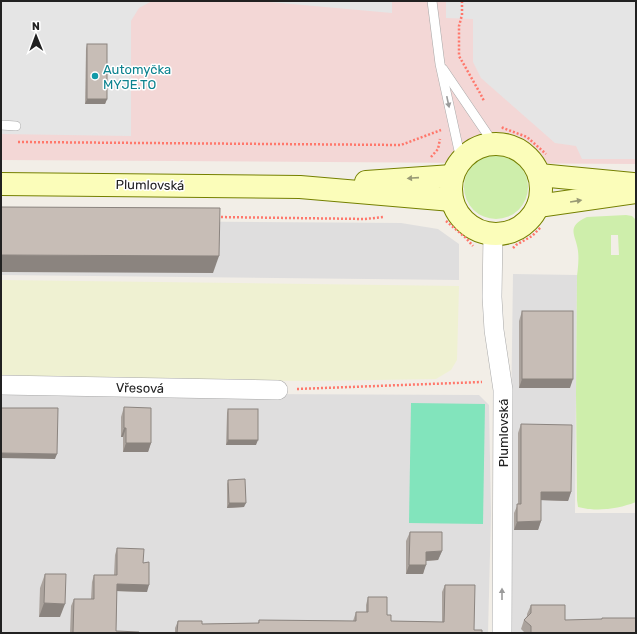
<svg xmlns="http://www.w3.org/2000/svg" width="637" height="634" font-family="Rubik,sans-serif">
  <rect width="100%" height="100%" fill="#f2eee7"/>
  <g fill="#dfdede">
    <path d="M 1,220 L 401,223 L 438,229 L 459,244 L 459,280 L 1,275 Z"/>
    <path d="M 513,274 L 577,275 L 575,513 L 636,513 L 636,633 L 508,633 Z"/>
    <path d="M 1,393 L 479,395 L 489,405 L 491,514 L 488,633 L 1,633 Z"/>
  </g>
  <path fill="#f3d7d6" d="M 1,1 L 636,1 L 636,164 L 1,160 Z"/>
  <path fill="#eff1d2" d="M 1,280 L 459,286 L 457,360 L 451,370 L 436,379 L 313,381 L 101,379 L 1,375 Z"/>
  <g fill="#ceeeab" fill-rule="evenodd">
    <circle cx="496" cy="187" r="32"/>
    <path d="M 626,215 L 632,216 L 636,220 L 636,502 C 618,509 597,512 578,507 L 577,500 L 576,394 L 577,276 C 578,268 579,259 578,251 C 576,235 565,227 587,217 ZM 611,235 L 618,235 L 619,255 L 611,255 Z"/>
  </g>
  <path fill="#82e4bc" d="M 411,403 L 485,404 L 483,524 L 409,523 Z"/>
  <g fill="#e5e5e5">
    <path d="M 1,1 L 152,1 L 139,8 L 131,21 L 131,136 L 1,134 Z"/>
    <path d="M 192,1 L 392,1 L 392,13 L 269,2 Z"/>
    <path d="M 446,1 L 636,1 L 636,159 L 582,159 L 576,146 L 555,143 L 481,78 L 473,62 L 473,19 L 446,18 Z"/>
  </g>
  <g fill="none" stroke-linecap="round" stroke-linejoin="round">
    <defs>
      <g id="lane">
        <path d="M 432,1 L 440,64 L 461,160"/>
        <path d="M 443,69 L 494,144"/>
        <path d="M 1,125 L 16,126"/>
      </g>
      <g id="street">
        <path d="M 493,234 L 492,297 L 494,330 L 503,390 L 502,633"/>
        <path d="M 1,385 L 278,390"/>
      </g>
      <g id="secondary">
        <circle cx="496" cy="189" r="45"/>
        <path d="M 539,175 L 633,184"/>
        <path d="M 366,182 L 452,176"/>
        <path d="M 1,184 L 300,187 L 452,200"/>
        <path d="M 538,206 L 636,192"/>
      </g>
    </defs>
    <use href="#lane" stroke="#a8a8a8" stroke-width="10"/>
    <use href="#street" stroke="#a8a8a8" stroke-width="20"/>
    <use href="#secondary" stroke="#758000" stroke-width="24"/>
    <g stroke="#ff776b" stroke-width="2.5" stroke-dasharray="2 2" stroke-linecap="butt">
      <path d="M 462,1 L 462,15 L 459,26 L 459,56 L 480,93 L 484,101"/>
      <path d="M 502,127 L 503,128 L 527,137 L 546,154"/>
      <path d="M 18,142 L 401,145 L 441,130"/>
      <path d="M 431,157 L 438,149 L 440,139"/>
      <path d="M 217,217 L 365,219 L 384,217"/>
      <path d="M 446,221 L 466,238 L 473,246"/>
      <path d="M 513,248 L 516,245 L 532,236 L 541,227"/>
      <path d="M 297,389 L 482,382"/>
    </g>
    <use href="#lane" stroke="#fff" stroke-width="9"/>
    <use href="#street" stroke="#fff" stroke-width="19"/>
    <use href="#secondary" stroke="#fbfdba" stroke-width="22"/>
  </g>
  <g fill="#aba39d">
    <path d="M 87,44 L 107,99 L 105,104 L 85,104 L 86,49 Z"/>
    <path d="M 522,311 L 570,388 L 519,388 L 519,321 Z"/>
    <path d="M 124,407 L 151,443 L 148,452 L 123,452 L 123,437 L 121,437 L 121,417 Z"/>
    <path d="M 228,409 L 256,445 L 226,445 L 227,413 Z"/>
    <path d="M 521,424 L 571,492 L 568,501 L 541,500 L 541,521 L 538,530 L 514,530 L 514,513 L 518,504 L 518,433 Z"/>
    <path d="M 228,480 L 244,507 L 227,508 L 227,484 Z"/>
    <path d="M 410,532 L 442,551 L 438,560 L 426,561 L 423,574 L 406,574 L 406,541 Z"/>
    <path d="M 117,548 L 143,563 L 147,592 L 117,591 L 116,631 L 139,633 L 70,633 L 71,606 L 74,599 L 91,599 L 92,582 L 94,575 L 114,575 L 115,555 Z"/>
    <path d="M 45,574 L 60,617 L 39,617 L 40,588 Z"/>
    <path d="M 445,585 L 474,630 L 482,633 L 175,633 L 175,628 L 178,621 L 202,624 L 258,623 L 259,620 L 353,621 L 356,612 L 366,612 L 366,605 L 368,597 L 387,615 L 391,621 L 442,622 L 442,592 Z"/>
    <path d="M 531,605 L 565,620 L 636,633 L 525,633 L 521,629 L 524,620 L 527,616 L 527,614 Z"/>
  </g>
  <g fill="#8b847f">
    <path d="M 87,99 L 107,99 L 105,104 L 85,104 Z"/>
    <path d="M 1,255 L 219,256 L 213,273 L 1,272 Z"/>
    <path d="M 522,379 L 573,379 L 570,388 L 519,388 Z"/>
    <path d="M 124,428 L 126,428 L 123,437 L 121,437 Z"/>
    <path d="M 228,440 L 258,440 L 256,445 L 226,445 Z"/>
    <path d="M 126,443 L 151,443 L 148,452 L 123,452 Z"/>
    <path d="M 1,453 L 57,454 L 55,459 L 1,458 Z"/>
    <path d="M 541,492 L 571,492 L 568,501 L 538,500 Z"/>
    <path d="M 229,503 L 246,503 L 244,507 L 227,508 Z"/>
    <path d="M 541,521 L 538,530 L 514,530 L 517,522 Z"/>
    <path d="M 442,551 L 438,560 L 423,561 L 426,552 Z"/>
    <path d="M 409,565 L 426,565 L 423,574 L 406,574 Z"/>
    <path d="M 117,584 L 149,585 L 147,592 L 115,591 Z"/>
    <path d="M 44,603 L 65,604 L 60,617 L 39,617 Z"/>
  </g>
  <g fill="#c7bdb6" stroke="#8b847f">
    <rect x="87" y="44" width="20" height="55"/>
    <path d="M 1,207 L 220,208 L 219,256 L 1,255 Z"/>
    <rect x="522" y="311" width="51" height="68"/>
    <path d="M 124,407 L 151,408 L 151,443 L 126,443 L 126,428 L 124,428 Z"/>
    <path d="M 1,408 L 58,408 L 57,454 L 1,453 Z"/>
    <rect x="228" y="409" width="30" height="31"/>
    <path d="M 521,424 L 572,425 L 571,492 L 541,492 L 541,521 L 517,522 L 517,504 L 521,504 Z"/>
    <path d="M 245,479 L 246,503 L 229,503 L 228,480 Z"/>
    <path d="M 410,532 L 442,532 L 442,551 L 426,552 L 426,565 L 409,565 Z"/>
    <path d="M 117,548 L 144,549 L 143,563 L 149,562 L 149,585 L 117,584 L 116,631 L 139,632 L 139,633 L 73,633 L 74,599 L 94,599 L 94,575 L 117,575 Z"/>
    <path d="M 45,574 L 66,574 L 65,604 L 44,603 Z"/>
    <path d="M 445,585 L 475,585 L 474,630 L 482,630 L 482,633 L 177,633 L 178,621 L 202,621 L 202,624 L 259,623 L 259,620 L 356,621 L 356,612 L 368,612 L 368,597 L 387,597 L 387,615 L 391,615 L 391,621 L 444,622 Z"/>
    <path d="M 531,605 L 565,605 L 565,620 L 602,619 L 602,618 L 636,618 L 636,633 L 531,633 L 531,626 L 524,620 L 531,613 Z"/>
  </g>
  <defs><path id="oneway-solid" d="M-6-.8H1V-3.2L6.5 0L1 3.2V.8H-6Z"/></defs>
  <g fill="#9b9b9b">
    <use href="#oneway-solid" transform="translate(448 102) rotate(78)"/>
    <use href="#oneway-solid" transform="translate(502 594) rotate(-90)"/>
  </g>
  <g fill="#999a75">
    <use href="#oneway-solid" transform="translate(413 178) rotate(176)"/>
    <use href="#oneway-solid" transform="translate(576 201) rotate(-9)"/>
  </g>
  <circle fill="#0f9aa8" stroke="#fff" stroke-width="1.5" cx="95" cy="76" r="4"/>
  <g text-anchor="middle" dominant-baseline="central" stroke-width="3" stroke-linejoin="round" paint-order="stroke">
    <g font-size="13" fill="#0d838f" stroke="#fff" text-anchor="start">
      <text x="103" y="69">Automyčka<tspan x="103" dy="15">MYJE.TO</tspan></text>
    </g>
    <g font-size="13" fill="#212121" stroke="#fff">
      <text transform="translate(150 185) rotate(1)">Plumlovská</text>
      <text transform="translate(140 388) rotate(1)">Vřesová</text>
      <text transform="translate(503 433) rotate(-90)">Plumlovská</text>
    </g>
  </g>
  <rect width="637" height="634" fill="none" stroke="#212121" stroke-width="4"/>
  <g transform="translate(36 36) rotate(359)" stroke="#ffffff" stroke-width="3" paint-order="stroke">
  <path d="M0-3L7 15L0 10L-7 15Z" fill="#212121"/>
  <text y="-6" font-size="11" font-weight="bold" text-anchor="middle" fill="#212121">N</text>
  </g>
</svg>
